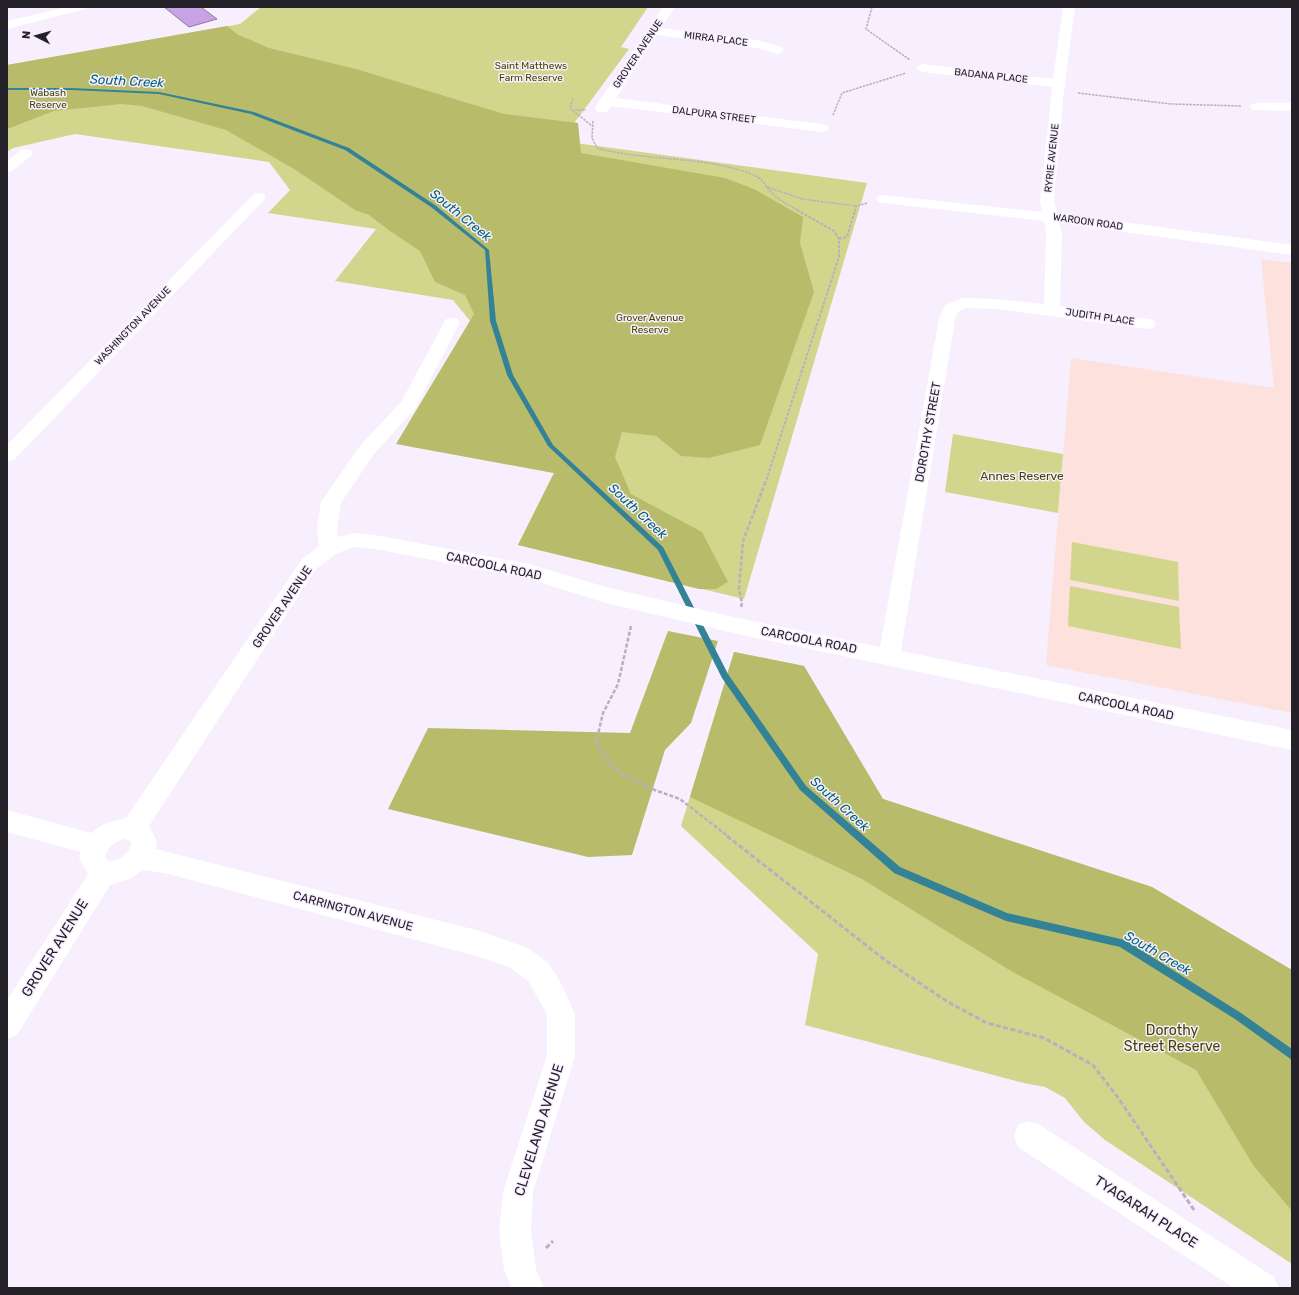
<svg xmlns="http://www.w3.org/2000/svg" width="1299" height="1295" font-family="Rubik,sans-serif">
  <rect width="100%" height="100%" fill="#f7eefe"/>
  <path fill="#fce1dc" d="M 1261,259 L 1292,263 L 1292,713 L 1046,665 L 1071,358 L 1274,388 Z"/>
  <g fill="#d2d68d" fill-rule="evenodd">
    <path d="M 261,7 L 648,7 L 621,47 L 629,49 L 561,141 L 867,183 L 744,599 L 518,545 L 554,473 L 414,447 L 483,337 L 453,300 L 335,281 L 376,229 L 268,213 L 290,190 L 269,162 L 75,134 L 13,148 L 7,152 L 7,65 L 240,24 ZM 237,34 L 256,43 L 153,84 Z"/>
    <path d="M 953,434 L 1063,454 L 1058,513 L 945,492 Z"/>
    <path d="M 1072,542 L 1178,562 L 1179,601 L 1070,580 Z"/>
    <path d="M 1070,586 L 1179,607 L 1181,649 L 1068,626 Z"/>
    <path d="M 734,652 L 804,666 L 883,799 L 1152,887 L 1292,970 L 1292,1264 L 1105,1140 L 1084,1122 L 1065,1098 L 1045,1087 L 1024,1083 L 805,1025 L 818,954 L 681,826 Z"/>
  </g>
  <g fill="#b8bc6a">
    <path d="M 227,26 L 237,34 L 269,48 L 356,69 L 504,114 L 578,123 L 581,153 L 725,178 L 754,189 L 803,217 L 800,243 L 814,292 L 760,445 L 709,458 L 681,456 L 656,436 L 622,432 L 615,457 L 631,494 L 702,532 L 728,582 L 716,589 L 699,589 L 518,545 L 554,473 L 396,444 L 474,314 L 465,295 L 435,282 L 420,251 L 390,231 L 369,215 L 355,210 L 294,169 L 226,130 L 142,106 L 121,104 L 54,111 L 7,129 L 7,65 Z"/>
    <path d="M 668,631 L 718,641 L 691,723 L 665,750 L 632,855 L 588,857 L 388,809 L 428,728 L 630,733 Z"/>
    <path d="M 734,652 L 804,666 L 883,799 L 1152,887 L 1292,970 L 1292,1211 L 1253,1165 L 1196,1070 L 1011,971 L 862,879 L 690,797 Z"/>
  </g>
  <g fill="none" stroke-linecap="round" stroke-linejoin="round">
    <path fill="#348296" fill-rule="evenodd" d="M 7,88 L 71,88 L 159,92 L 254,112 L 349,148 L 435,205 L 489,250 L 496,321 L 513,375 L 553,445 L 663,547 L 728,674 L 806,786 L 900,867 L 1007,913 L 1125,940 L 1241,1013 L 1292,1049 L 1292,1060 L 1235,1019 L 1120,947 L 1006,921 L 894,873 L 800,790 L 722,678 L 658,550 L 548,446 L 507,375 L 490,321 L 485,250 L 431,207 L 345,150 L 251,114 L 159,94 L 71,90 L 7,90 Z"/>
  </g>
  <path fill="#c8a1e7" stroke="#897f91" d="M 164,7 L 201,7 L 217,19 L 189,27 Z"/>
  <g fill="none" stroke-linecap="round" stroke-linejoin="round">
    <g stroke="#b7b0bd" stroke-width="1.5" stroke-dasharray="2.5 1" stroke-linecap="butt">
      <path d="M 872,7 L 866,29 L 910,60"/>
      <path d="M 1078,93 L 1171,104 L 1241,106"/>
      <path d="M 573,98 L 570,108 L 592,126"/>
      <path d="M 575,110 L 586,110"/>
      <path d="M 833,115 L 842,93 L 906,73"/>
      <path d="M 593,121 L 592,138 L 597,148 C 648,162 704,155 754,175 C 764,179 766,188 773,194 C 781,201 790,206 799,211"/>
      <path d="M 767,187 L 802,199 L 856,206"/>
      <path d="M 855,211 L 856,206 L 868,203"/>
    </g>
    <g stroke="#b7b0bd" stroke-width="2" stroke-dasharray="3 1.5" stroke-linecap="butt">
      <path d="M 839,239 L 847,237 L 855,210"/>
      <path d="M 765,484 L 839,257 L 839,239 L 834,231 L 797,210"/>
    </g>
    <g stroke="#b7b0bd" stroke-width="2.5" stroke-dasharray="4 2" stroke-linecap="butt">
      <path d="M 741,607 L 742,603 L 739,589 L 743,541 L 765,483"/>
      <path d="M 631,626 L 618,684 L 603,713 L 596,743 L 614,769 L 652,789 L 680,799 L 729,837"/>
    </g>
    <g stroke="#b7b0bd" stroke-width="3" stroke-dasharray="5 2.5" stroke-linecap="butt">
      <path d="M 727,836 L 885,960 L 948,1002 L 987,1023 L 1044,1038 L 1093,1065 L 1119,1099 L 1194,1210"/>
      <path d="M 546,1248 L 553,1241"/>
    </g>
    <g fill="#fff" fill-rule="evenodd">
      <path d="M 67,7 L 87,7 L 85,9 L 7,29 L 7,21 Z"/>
      <path d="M 663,7 L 675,7 L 661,28 L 758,40 L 782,47 L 784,50 L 778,54 L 757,48 L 657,35 L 616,98 L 822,124 L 827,125 L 829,128 L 827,131 L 822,132 L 611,106 L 607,112 L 597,112 L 595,109 L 599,101 Z"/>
      <path d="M 1063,7 L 1075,7 L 1064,91 L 1054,201 L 1057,213 L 1292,245 L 1292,255 L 1059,223 L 1062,233 L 1060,306 L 1148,319 L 1154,320 L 1156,324 L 1154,328 L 1148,329 L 997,309 L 966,308 L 958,312 L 955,319 L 901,651 L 1292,730 L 1292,750 L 733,633 L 606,603 L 529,579 L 381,550 L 356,547 L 348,549 L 336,554 L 316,569 L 149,826 L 157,841 L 156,849 L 480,931 L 528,948 L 548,963 L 561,983 L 575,1014 L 575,1056 L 533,1192 L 531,1230 L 536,1269 L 544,1288 L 512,1288 L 504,1270 L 499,1230 L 503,1192 L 547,1056 L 547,1014 L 528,981 L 509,967 L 480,957 L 165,873 L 143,870 L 132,878 L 110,885 L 17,1035 L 7,1039 L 7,1000 L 88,874 L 79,858 L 81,852 L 7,832 L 7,810 L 91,833 L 104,824 L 126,818 L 302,559 L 319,546 L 317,529 L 321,502 L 359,447 L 401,402 L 446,319 L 452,318 L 458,319 L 460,323 L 415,409 L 373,455 L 341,503 L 337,529 L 338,537 L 356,533 L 381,536 L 529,564 L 606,587 L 733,617 L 880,647 L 939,319 L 945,305 L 963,298 L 997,299 L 1044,304 L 1046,233 L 1044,221 L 883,203 L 878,202 L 876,199 L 878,196 L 883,195 L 1042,212 L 1040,201 L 1052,87 L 922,72 L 916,68 L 922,64 L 1053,79 ZM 124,839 L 131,841 C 133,851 118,863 108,861 L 105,857 C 107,848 115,841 124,839 Z"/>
      <path d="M 1257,103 L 1292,103 L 1292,111 L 1252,110 L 1250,107 L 1252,104 Z"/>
      <path d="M 26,149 L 31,150 L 33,153 L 31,156 L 12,171 L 7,172 L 7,161 L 21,150 Z"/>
      <path d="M 259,193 L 264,194 L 266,197 L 264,200 L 14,460 L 7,462 L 7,445 L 254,194 Z"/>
      <path d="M 1029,1121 L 1040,1125 L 1274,1277 L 1279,1288 L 1234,1288 L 1018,1147 L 1014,1136 L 1018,1125 Z"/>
    </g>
  </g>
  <g text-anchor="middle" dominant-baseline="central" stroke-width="3" stroke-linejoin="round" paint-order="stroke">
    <g font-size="10" fill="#252128" stroke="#f7eefe">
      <text transform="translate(716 39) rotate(7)">MIRRA PLACE</text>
      <text transform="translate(638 54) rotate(-56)">GROVER AVENUE</text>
      <text transform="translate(991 76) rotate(6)">BADANA PLACE</text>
      <text transform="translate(714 115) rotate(7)">DALPURA STREET</text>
      <text transform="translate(1052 158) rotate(-84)">RYRIE AVENUE</text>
      <text transform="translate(1088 222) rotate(8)">WAROON ROAD</text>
      <text transform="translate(1100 317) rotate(8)">JUDITH PLACE</text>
      <text transform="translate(133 326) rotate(-46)">WASHINGTON AVENUE</text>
    </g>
    <g font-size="10" fill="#434402" stroke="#f7eefe">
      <text x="531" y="66">Saint Matthews<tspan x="531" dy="12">Farm Reserve</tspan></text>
      <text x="48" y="93">Wabash<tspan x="48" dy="12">Reserve</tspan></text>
      <text x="650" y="318">Grover Avenue<tspan x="650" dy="12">Reserve</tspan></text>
    </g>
    <g font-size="12" fill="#252128" stroke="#f7eefe">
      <text transform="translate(928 432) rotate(-80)">DOROTHY STREET</text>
      <text transform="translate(494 566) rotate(12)">CARCOOLA ROAD</text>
      <text transform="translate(282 607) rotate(-56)">GROVER AVENUE</text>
      <text transform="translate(809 640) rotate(11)">CARCOOLA ROAD</text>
      <text transform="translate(1126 706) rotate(12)">CARCOOLA ROAD</text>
      <text transform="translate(353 911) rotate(15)">CARRINGTON AVENUE</text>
    </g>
    <g font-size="12" fill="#434402" stroke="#f7eefe">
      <text x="1022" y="476">Annes Reserve</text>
    </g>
    <g font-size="13" font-style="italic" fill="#016374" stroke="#f7eefe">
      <text transform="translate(127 81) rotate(3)">South Creek</text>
      <text transform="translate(461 215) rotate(39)">South Creek</text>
      <text transform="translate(638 511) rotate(43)">South Creek</text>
      <text transform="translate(840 804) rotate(42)">South Creek</text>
      <text transform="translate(1158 953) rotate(30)">South Creek</text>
    </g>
    <g font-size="14" fill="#252128" stroke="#f7eefe">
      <text transform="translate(55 948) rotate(-58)">GROVER AVENUE</text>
      <text transform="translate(539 1130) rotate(-73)">CLEVELAND AVENUE</text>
      <text transform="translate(1146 1212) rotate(33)">TYAGARAH PLACE</text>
    </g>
    <g font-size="14" fill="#434402" stroke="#f7eefe">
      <text x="1172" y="1030">Dorothy<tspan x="1172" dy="16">Street Reserve</tspan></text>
    </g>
  </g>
  <rect width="1299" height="1295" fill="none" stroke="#252128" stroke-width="16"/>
  <g transform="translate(36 36) rotate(276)" stroke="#f7eefe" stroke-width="3" paint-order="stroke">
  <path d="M0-3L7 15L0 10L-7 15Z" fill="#252128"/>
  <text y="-6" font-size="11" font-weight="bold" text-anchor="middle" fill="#252128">N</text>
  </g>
</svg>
